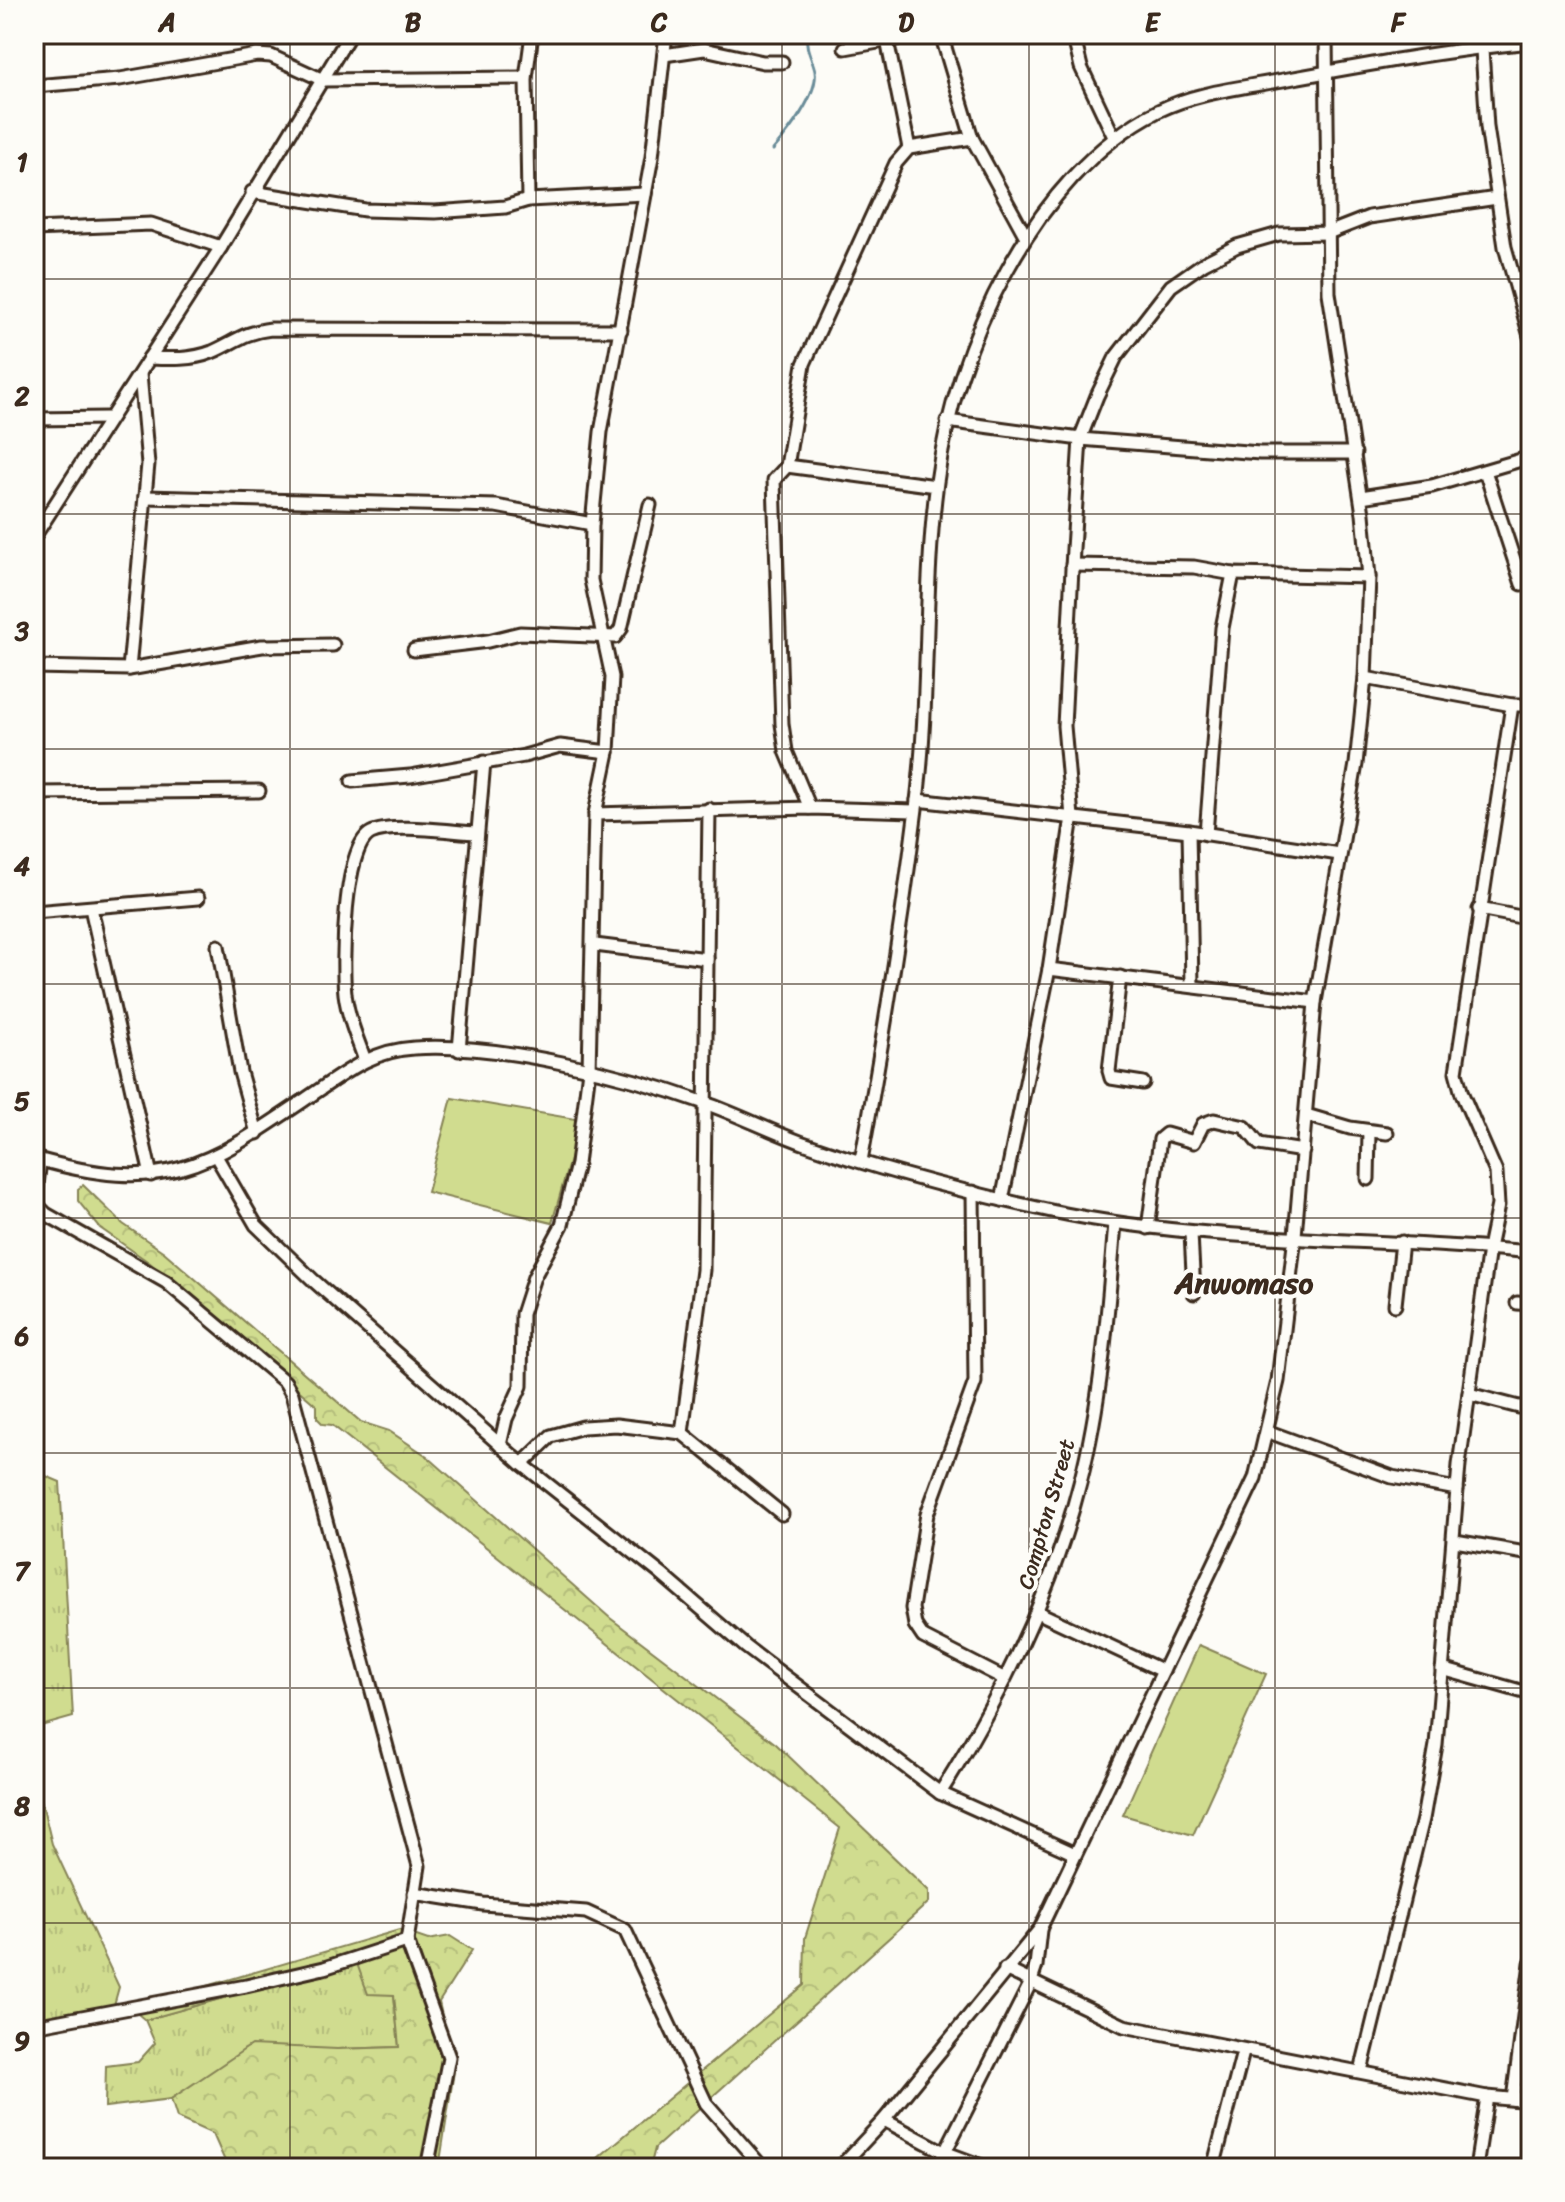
<svg xmlns="http://www.w3.org/2000/svg" width="1565" height="2202" font-family="Sriracha,sans-serif">
  <defs>
    <pattern id="grass-tufts" width="24" height="20" patternUnits="userSpaceOnUse" patternTransform="scale(2)"><rect width="24" height="20" fill="#d0dc8f"/><path d="M3 7l-1-3M5 7V3M7 7l1-3M15 17l-1-3M17 17v-4M19 17l1-3" fill="none" stroke="#b4bd7b"/></pattern>
    <pattern id="forest-crowns" width="20" height="18" patternUnits="userSpaceOnUse" patternTransform="scale(2)"><rect width="20" height="18" fill="#d0dc8f"/><path d="M2 6a3 3 0 1 1 6 0M12 15a3 3 0 1 1 6 0" fill="none" stroke="#b4bd7b"/></pattern>
  </defs>
  <rect width="100%" height="100%" fill="#fdfcf7"/>
  <filter id="ink" filterUnits="userSpaceOnUse"><feTurbulence type="fractalNoise" baseFrequency=".0125" numOctaves="2"/><feDisplacementMap in="SourceGraphic" scale="16" xChannelSelector="R" yChannelSelector="G"/><feConvolveMatrix kernelMatrix="1 2 1 2 8 2 1 2 1" color-interpolation-filters="sRGB"/></filter>
  <g filter="url(#ink)">
    <g fill="url(#grass-tufts)" stroke="#868356" stroke-width="2">
      <path d="M 34,1471 L 60,1482 L 73,1717 L 34,1728 Z"/>
      <path d="M 34,1771 L 52,1844 L 119,1987 L 114,2005 L 73,2016 L 39,2019 L 34,1978 L 34,1859 L 39,1852 L 34,1830 Z"/>
      <path d="M 356,1960 L 394,1994 L 399,2047 L 337,2049 L 212,2074 L 171,2099 L 105,2107 L 106,2066 L 138,2062 L 155,2043 L 145,2020 Z"/>
    </g>
    <g fill="url(#forest-crowns)" stroke="#868356" stroke-width="2">
      <path d="M 83,1185 L 123,1224 L 164,1252 L 361,1422 L 389,1431 L 427,1456 L 610,1618 L 776,1744 L 929,1891 L 929,1902 L 655,2148 L 650,2168 L 586,2168 L 804,1985 L 805,1938 L 840,1828 L 332,1425 L 323,1424 L 317,1418 L 317,1406 L 150,1263 L 100,1228 L 78,1201 L 78,1189 Z"/>
      <path d="M 399,1930 L 428,1940 L 450,1936 L 472,1950 L 439,2002 L 454,2071 L 439,2168 L 228,2168 L 213,2134 L 177,2118 L 171,2099 L 251,2045 L 337,2049 L 399,2047 L 394,1995 L 368,1994 L 356,1961 L 145,2020 L 139,2015 L 142,2005 Z"/>
    </g>
    <g fill="#d0dc8f" stroke="#868356" stroke-width="2">
      <path d="M 452,1098 L 581,1120 L 552,1223 L 427,1192 Z"/>
      <path d="M 1199,1645 L 1266,1674 L 1193,1835 L 1123,1815 Z"/>
    </g>
    <g fill="none" stroke-linecap="round" stroke-linejoin="round">
      <path stroke="#6a8c98" stroke-width="3" d="M 773,150 C 787,134 819,94 815,71 C 812,57 805,50 807,34"/>
      <defs>
        <g id="minor">
          <path d="M 941,34 L 972,138 L 1025,235"/>
          <path d="M 1073,34 L 1081,67 L 1114,137"/>
          <path d="M 1481,34 L 1487,127 L 1505,247 L 1531,340"/>
          <path d="M 887,40 L 909,148"/>
          <path d="M 845,48 L 923,34"/>
          <path d="M 664,55 L 704,49 L 763,62 L 782,62"/>
          <path d="M 34,86 L 120,79 L 257,55 L 271,56 L 323,80 L 526,78"/>
          <path d="M 252,192 L 365,210 L 435,212 L 505,207 L 528,200 L 645,194"/>
          <path d="M 528,200 L 526,78 L 532,34"/>
          <path d="M 34,229 L 151,224 L 221,247"/>
          <path d="M 149,358 C 170,359 192,360 212,352 C 235,342 244,332 271,329 L 621,330"/>
          <path d="M 34,419 L 108,418"/>
          <path d="M 947,421 L 1080,439 L 1260,453 L 1355,453"/>
          <path d="M 787,466 L 936,486"/>
          <path d="M 1485,471 L 1522,584"/>
          <path d="M 145,497 L 496,506 L 592,524"/>
          <path d="M 1361,497 L 1432,486 L 1531,457"/>
          <path d="M 34,537 L 221,247 L 350,34"/>
          <path d="M 1072,565 L 1194,567 L 1233,574 L 1369,577"/>
          <path d="M 414,650 L 488,641 L 520,633 L 615,637 L 621,629 L 650,505"/>
          <path d="M 34,667 L 129,669 L 262,646 L 333,645"/>
          <path d="M 129,669 L 148,464 L 140,374"/>
          <path d="M 1365,678 L 1512,705 L 1531,705"/>
          <path d="M 352,781 L 410,776 L 524,756 L 560,746 L 608,752"/>
          <path d="M 34,793 L 259,791"/>
          <path d="M 917,800 L 1189,831 L 1339,854"/>
          <path d="M 810,808 L 786,751 L 782,724 L 774,480 L 787,466 L 804,364 L 896,163 L 909,148 L 972,138"/>
          <path d="M 595,814 L 810,808 L 915,811"/>
          <path d="M 1189,831 L 1192,985"/>
          <path d="M 1206,834 L 1222,628 L 1233,574"/>
          <path d="M 91,908 L 151,1175"/>
          <path d="M 1479,909 L 1531,919"/>
          <path d="M 34,912 L 198,898"/>
          <path d="M 595,945 L 707,959"/>
          <path d="M 218,946 L 240,1072 L 257,1133"/>
          <path d="M 1049,969 L 1315,1002"/>
          <path d="M 1120,977 L 1109,1071 L 1111,1078 L 1143,1083"/>
          <path d="M 459,1050 L 484,762"/>
          <path d="M 365,1060 C 357,1039 348,1017 345,994 C 342,965 343,847 371,833 C 392,823 452,832 477,833"/>
          <path d="M 1306,1115 L 1350,1128 L 1387,1133"/>
          <path d="M 216,1156 L 256,1225 L 314,1281 L 522,1464 L 661,1574 L 746,1647 L 940,1793 L 1075,1854"/>
          <path d="M 34,1158 C 172,1198 211,1163 322,1088 C 351,1068 377,1050 414,1048 C 496,1042 627,1075 705,1103 C 739,1115 772,1132 806,1144 C 880,1170 957,1190 1033,1207 C 1196,1245 1364,1236 1531,1252"/>
          <path d="M 40,1160 L 35,1203 L 46,1214 L 166,1282 L 285,1382 L 292,1394 L 419,1866 L 407,1941 L 449,2057 L 427,2168"/>
          <path d="M 861,1161 C 883,1041 902,922 917,801 C 930,695 923,588 937,482 C 954,349 1033,174 1158,111 C 1197,92 1241,88 1283,80 C 1365,65 1448,50 1531,42"/>
          <path d="M 1368,1179 L 1369,1132"/>
          <path d="M 973,1192 L 975,1382 L 927,1514 L 912,1608 L 915,1625 L 923,1637 L 1003,1678"/>
          <path d="M 1002,1200 L 1049,969 L 1072,817 L 1064,726 L 1073,549 L 1080,439 L 1097,396 L 1116,357 L 1171,286 L 1204,263 L 1237,246 L 1279,234 L 1328,233 L 1369,217 L 1497,198"/>
          <path d="M 1148,1228 L 1160,1139 L 1166,1134 L 1194,1142 L 1203,1124 L 1214,1120 L 1245,1127 L 1259,1144 L 1303,1151"/>
          <path d="M 1191,1233 L 1194,1293"/>
          <path d="M 1517,1303 L 1531,1304"/>
          <path d="M 1395,1305 L 1402,1242"/>
          <path d="M 1469,1394 L 1519,1407 L 1531,1406"/>
          <path d="M 1269,1432 L 1392,1477 L 1457,1489"/>
          <path d="M 682,1433 L 703,1270 L 709,809"/>
          <path d="M 500,1445 L 506,1419 L 521,1386 L 522,1314 L 534,1277 L 562,1225 L 577,1164 L 589,1070 L 595,814 L 608,752 L 612,677 L 591,580 L 592,524 L 601,432 L 652,157 L 666,34"/>
          <path d="M 522,1464 L 551,1436 L 583,1427 L 616,1425 L 682,1433 L 782,1514"/>
          <path d="M 1455,1541 L 1531,1554"/>
          <path d="M 1037,1612 L 1163,1671"/>
          <path d="M 1442,1669 L 1531,1694"/>
          <path d="M 940,1793 C 1000,1698 1052,1593 1080,1483 C 1102,1399 1108,1310 1115,1223"/>
          <path d="M 414,1893 L 483,1904 L 586,1912 L 625,1930 L 706,2103 L 763,2168"/>
          <path d="M 1005,1969 L 1124,2026 L 1487,2097 L 1531,2101"/>
          <path d="M 34,2026 L 246,1986 L 324,1968 L 407,1941"/>
          <path d="M 1361,2071 L 1423,1819 L 1436,1745 L 1459,1465 L 1489,1248 L 1498,1205 L 1496,1172 L 1462,1094 L 1456,1072 L 1512,705"/>
          <path d="M 1513,2099 L 1531,1963"/>
          <path d="M 884,2120 L 944,2152 L 987,2168"/>
          <path d="M 839,2168 L 884,2120 L 1040,1929 L 1255,1478 L 1278,1381 L 1295,1236 L 1315,1002 L 1356,764 L 1365,678 L 1369,577 L 1363,514 L 1329,293 L 1326,34"/>
          <path d="M 937,2168 L 1030,1984 L 1036,1966 L 1040,1930"/>
          <path d="M 1213,2168 L 1243,2052"/>
          <path d="M 1476,2168 L 1487,2097"/>
        </g>
      </defs>
      <use href="#minor" stroke="#3b2a1e" stroke-width="17"/>
      <use href="#minor" stroke="#fdfcf7" stroke-width="11"/>
    </g>
  </g>
  <path fill="none" stroke="#3b2a1e" stroke-width="2" stroke-opacity="0.55" d="M 290,34 L 290,2168M 536,34 L 536,2168M 782,34 L 782,2168M 1029,34 L 1029,2168M 1275,34 L 1275,2168M 34,279 L 1531,279M 34,514 L 1531,514M 34,749 L 1531,749M 34,984 L 1531,984M 34,1218 L 1531,1218M 34,1453 L 1531,1453M 34,1688 L 1531,1688M 34,1923 L 1531,1923"/>
  <g text-anchor="middle" dominant-baseline="central" stroke-width="8" stroke-linejoin="round" paint-order="stroke">
    <g font-size="22" fill="#3b2a1e" stroke="#fdfcf7">
      <text transform="translate(1046 1514) rotate(-74)">Compton Street</text>
    </g>
    <g font-size="30" font-weight="bold" fill="#3b2a1e" stroke="#fdfcf7">
      <text x="1244" y="1283">Anwomaso</text>
    </g>
  </g>
  <rect width="1565" height="2202" fill="none" stroke="#fdfcf7" stroke-width="88"/>
  <rect x="44" y="44" width="1477" height="2114" fill="none" stroke="#3b2a1e" stroke-width="3"/>
  <g font-size="26" text-anchor="middle" font-weight="bold" fill="#3b2a1e">
    <text x="167" y="31">A</text>
    <text x="413" y="31">B</text>
    <text x="659" y="31">C</text>
    <text x="906" y="31">D</text>
    <text x="1152" y="31">E</text>
    <text x="1398" y="31">F</text>
    <text x="22" y="171">1</text>
    <text x="22" y="405">2</text>
    <text x="22" y="640">3</text>
    <text x="22" y="875">4</text>
    <text x="22" y="1110">5</text>
    <text x="22" y="1345">6</text>
    <text x="22" y="1580">7</text>
    <text x="22" y="1815">8</text>
    <text x="22" y="2050">9</text>
  </g>
</svg>
